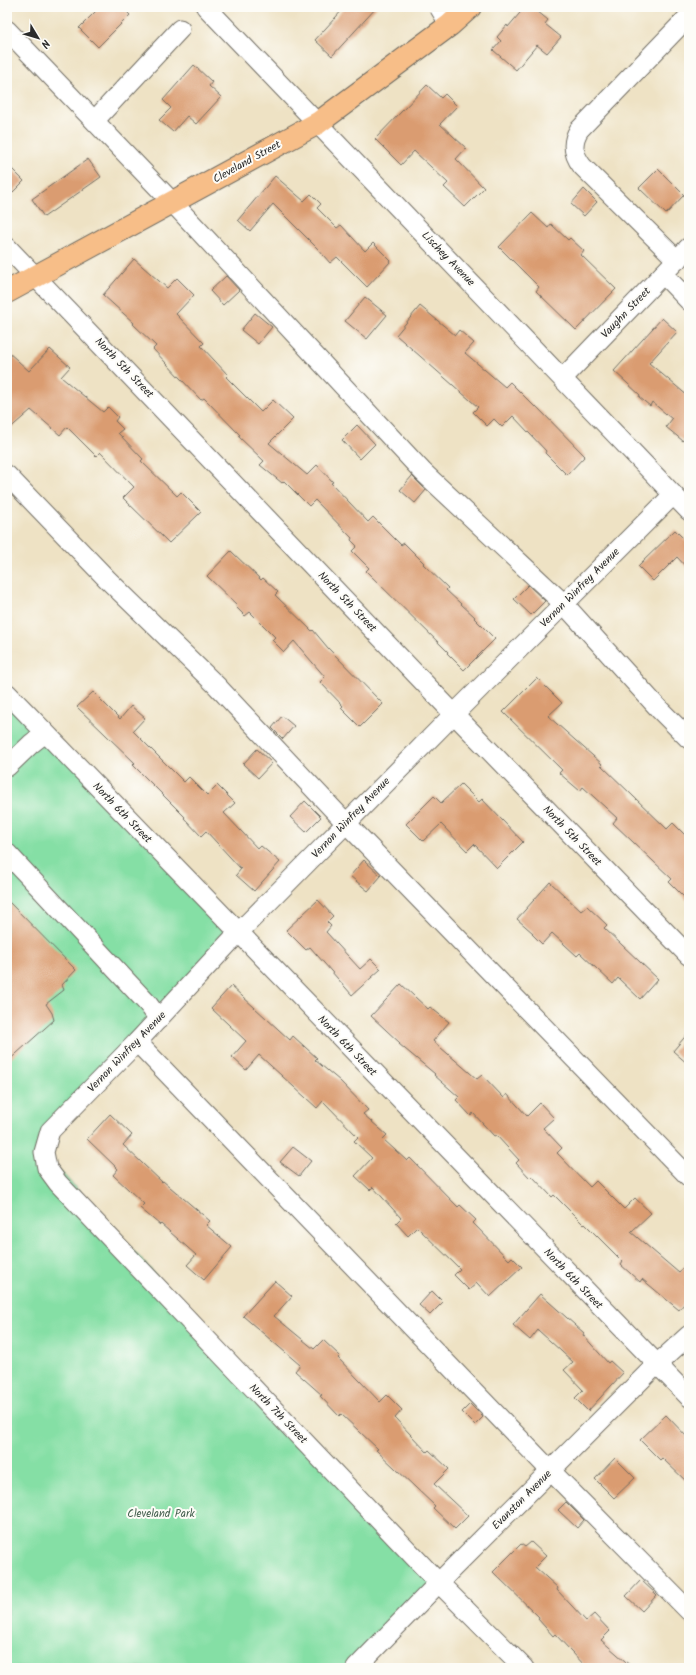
<svg xmlns="http://www.w3.org/2000/svg" width="696" height="1675" font-family="Kalam,sans-serif">
  <rect width="100%" height="100%" fill="#fdfcf7"/>
  <filter id="ink" filterUnits="userSpaceOnUse"><feTurbulence type="fractalNoise" baseFrequency=".025" numOctaves="2"/><feDisplacementMap in="SourceGraphic" scale="8" xChannelSelector="R" yChannelSelector="G"/><feConvolveMatrix kernelMatrix="1 2 1 2 8 2 1 2 1" color-interpolation-filters="sRGB"/></filter>
  <filter id="wash" filterUnits="userSpaceOnUse"><feTurbulence type="fractalNoise" baseFrequency=".012" numOctaves="4" result="noise"/><feDisplacementMap in="SourceGraphic" scale="16" xChannelSelector="R" yChannelSelector="G"/><feGaussianBlur stdDeviation="0.9" result="paint"/><feColorMatrix in="noise" values="0 0 0 0 0 0 0 0 0 0 0 0 0 0 0 0 0 1.4 0 .05"/><feComposite in="paint" operator="in"/></filter>
  <g filter="url(#wash)">
    <rect width="100%" height="100%" fill="#eee2c4"/>
    <path fill="#85dfa5" stroke="#588568" d="M 7,693 L 238,933 L 50,1131 L 50,1160 L 439,1583 L 358,1668 L 7,1668 Z"/>
    <g id="blocks">
      <g fill="#da9c71">
        <path d="M 100,7 L 122,7 L 130,15 L 98,47 L 79,28 Z"/>
        <path d="M 345,7 L 377,7 L 332,56 L 315,40 Z"/>
        <path d="M 525,7 L 532,7 L 548,20 L 545,24 L 561,37 L 547,53 L 537,45 L 516,70 L 493,50 L 501,41 L 497,37 L 507,25 L 508,27 Z"/>
        <path d="M 194,65 L 212,82 L 209,86 L 221,97 L 196,124 L 187,116 L 173,132 L 159,120 L 171,108 L 163,100 Z"/>
        <path d="M 427,85 L 441,98 L 445,94 L 457,106 L 440,124 L 466,148 L 456,159 L 484,188 L 465,207 L 444,187 L 448,183 L 414,151 L 401,165 L 375,139 Z"/>
        <path d="M 88,159 L 101,177 L 44,217 L 32,199 Z"/>
        <path d="M 7,164 L 24,181 L 7,198 Z"/>
        <path d="M 658,169 L 684,195 L 666,214 L 639,188 Z"/>
        <path d="M 275,176 L 304,201 L 311,194 L 321,204 L 317,208 L 337,228 L 341,225 L 365,251 L 373,243 L 391,261 L 367,287 L 337,257 L 330,263 L 317,248 L 273,204 L 250,231 L 238,220 Z"/>
        <path d="M 584,189 L 597,202 L 584,216 L 571,204 Z"/>
        <path d="M 532,213 L 548,228 L 551,224 L 568,240 L 570,238 L 584,251 L 581,255 L 616,289 L 576,330 L 536,291 L 539,287 L 499,247 Z"/>
        <path d="M 134,259 L 167,288 L 177,278 L 194,295 L 176,314 L 204,343 L 201,346 L 228,375 L 226,377 L 261,412 L 273,400 L 293,419 L 269,443 L 307,475 L 317,465 L 333,482 L 331,483 L 368,522 L 373,517 L 401,545 L 404,543 L 424,563 L 423,564 L 448,588 L 446,590 L 475,617 L 474,618 L 495,639 L 464,670 L 447,653 L 448,652 L 366,571 L 369,568 L 352,551 L 357,546 L 351,540 L 352,538 L 315,500 L 309,506 L 284,481 L 282,483 L 260,465 L 264,461 L 238,436 L 240,435 L 204,398 L 201,400 L 180,378 L 153,349 L 156,346 L 133,324 L 134,323 L 103,295 Z"/>
        <path d="M 226,276 L 239,290 L 223,305 L 210,291 Z"/>
        <path d="M 365,297 L 387,315 L 367,339 L 345,321 Z"/>
        <path d="M 420,306 L 455,335 L 459,330 L 474,343 L 465,353 L 505,387 L 510,382 L 535,407 L 536,406 L 585,456 L 567,475 L 545,453 L 546,451 L 513,416 L 502,427 L 494,419 L 487,426 L 473,412 L 478,407 L 396,335 Z"/>
        <path d="M 255,313 L 272,327 L 258,344 L 241,330 Z"/>
        <path d="M 662,318 L 677,332 L 649,363 L 689,397 L 689,433 L 683,441 L 666,427 L 672,419 L 652,402 L 650,406 L 639,397 L 640,395 L 614,371 Z"/>
        <path d="M 50,349 L 70,367 L 61,377 L 103,412 L 108,407 L 118,417 L 115,421 L 123,429 L 118,433 L 143,459 L 141,461 L 177,496 L 181,492 L 201,512 L 169,543 L 123,498 L 134,487 L 100,452 L 96,456 L 67,427 L 60,435 L 31,410 L 7,431 L 7,351 L 29,371 Z"/>
        <path d="M 357,425 L 375,444 L 360,459 L 342,440 Z"/>
        <path d="M 412,476 L 426,490 L 415,503 L 400,490 Z"/>
        <path d="M 675,530 L 689,544 L 689,570 L 677,557 L 653,581 L 638,566 Z"/>
        <path d="M 231,551 L 261,580 L 263,578 L 278,592 L 275,595 L 312,631 L 313,630 L 328,648 L 383,704 L 360,727 L 341,708 L 343,706 L 320,682 L 325,677 L 294,641 L 284,652 L 272,640 L 275,637 L 250,612 L 245,616 L 236,607 L 237,605 L 207,576 Z"/>
        <path d="M 528,585 L 545,601 L 531,615 L 514,599 Z"/>
        <path d="M 537,678 L 562,703 L 548,716 L 602,764 L 601,765 L 667,829 L 673,823 L 689,839 L 689,902 L 669,882 L 672,879 L 613,823 L 617,818 L 583,787 L 580,791 L 559,773 L 562,770 L 503,712 Z"/>
        <path d="M 93,692 L 120,719 L 131,706 L 145,718 L 133,731 L 184,782 L 189,777 L 207,795 L 217,785 L 235,803 L 224,813 L 258,849 L 261,846 L 280,862 L 254,891 L 236,875 L 241,869 L 206,831 L 201,836 L 184,818 L 185,817 L 133,765 L 135,763 L 77,707 Z"/>
        <path d="M 282,716 L 294,726 L 283,739 L 272,728 Z"/>
        <path d="M 257,749 L 272,763 L 258,778 L 243,764 Z"/>
        <path d="M 461,784 L 479,802 L 482,799 L 523,842 L 497,868 L 474,844 L 467,851 L 441,824 L 423,841 L 406,824 L 434,796 L 441,803 Z"/>
        <path d="M 305,801 L 321,817 L 306,832 L 290,817 Z"/>
        <path d="M 364,860 L 381,876 L 368,891 L 350,876 Z"/>
        <path d="M 550,882 L 581,911 L 587,906 L 607,925 L 604,928 L 658,979 L 640,999 L 618,978 L 613,984 L 580,953 L 577,956 L 552,933 L 542,944 L 532,934 L 533,933 L 517,919 Z"/>
        <path d="M 7,900 L 76,970 L 62,985 L 64,990 L 46,1004 L 52,1013 L 54,1020 L 7,1062 Z"/>
        <path d="M 318,900 L 333,916 L 327,922 L 331,926 L 326,932 L 360,969 L 371,959 L 381,969 L 352,995 L 310,947 L 306,950 L 286,930 Z"/>
        <path d="M 401,984 L 428,1009 L 430,1007 L 449,1022 L 433,1041 L 477,1079 L 482,1075 L 504,1098 L 507,1094 L 527,1116 L 540,1103 L 554,1118 L 543,1128 L 562,1148 L 557,1153 L 590,1187 L 596,1181 L 624,1209 L 635,1198 L 651,1213 L 631,1232 L 679,1273 L 689,1261 L 689,1298 L 679,1310 L 642,1279 L 640,1282 L 621,1265 L 623,1262 L 585,1224 L 584,1225 L 554,1195 L 552,1197 L 532,1176 L 530,1178 L 516,1163 L 519,1160 L 496,1135 L 494,1136 L 473,1113 L 471,1116 L 456,1100 L 459,1097 L 434,1075 L 435,1074 L 399,1044 L 400,1043 L 371,1016 Z"/>
        <path d="M 231,986 L 290,1040 L 293,1036 L 317,1058 L 315,1060 L 340,1081 L 368,1110 L 363,1114 L 387,1135 L 383,1139 L 407,1161 L 410,1158 L 458,1207 L 460,1205 L 476,1220 L 473,1223 L 509,1260 L 512,1257 L 522,1267 L 490,1297 L 477,1283 L 469,1290 L 454,1275 L 460,1269 L 417,1227 L 408,1236 L 396,1223 L 401,1218 L 373,1187 L 370,1190 L 355,1176 L 372,1158 L 354,1141 L 358,1137 L 323,1101 L 317,1108 L 259,1055 L 246,1070 L 232,1057 L 246,1041 L 211,1008 Z"/>
        <path d="M 689,1032 L 689,1065 L 673,1051 Z"/>
        <path d="M 110,1114 L 132,1135 L 123,1145 L 162,1182 L 163,1181 L 210,1221 L 206,1225 L 232,1247 L 204,1280 L 187,1265 L 196,1255 L 161,1224 L 160,1225 L 140,1208 L 144,1204 L 113,1175 L 118,1169 L 87,1139 Z"/>
        <path d="M 293,1147 L 311,1161 L 299,1176 L 280,1162 Z"/>
        <path d="M 275,1281 L 292,1296 L 274,1316 L 314,1349 L 323,1340 L 340,1356 L 338,1358 L 380,1402 L 387,1395 L 402,1410 L 395,1418 L 427,1452 L 429,1450 L 449,1469 L 434,1484 L 468,1516 L 455,1529 L 433,1508 L 435,1506 L 376,1450 L 378,1449 L 341,1414 L 339,1416 L 320,1396 L 322,1395 L 295,1371 L 300,1365 L 243,1316 Z"/>
        <path d="M 432,1291 L 443,1302 L 430,1315 L 419,1305 Z"/>
        <path d="M 540,1294 L 584,1333 L 583,1335 L 608,1363 L 610,1361 L 623,1373 L 588,1411 L 575,1398 L 583,1390 L 564,1370 L 573,1362 L 538,1330 L 530,1340 L 513,1325 Z"/>
        <path d="M 470,1404 L 483,1417 L 475,1425 L 462,1412 Z"/>
        <path d="M 666,1415 L 689,1439 L 689,1484 L 662,1458 L 660,1460 L 640,1440 Z"/>
        <path d="M 615,1458 L 635,1478 L 614,1498 L 595,1479 Z"/>
        <path d="M 566,1502 L 584,1520 L 577,1528 L 558,1510 Z"/>
        <path d="M 531,1542 L 546,1556 L 535,1567 L 558,1588 L 557,1590 L 586,1621 L 594,1614 L 610,1631 L 601,1640 L 633,1668 L 587,1668 L 555,1634 L 553,1636 L 538,1619 L 539,1617 L 493,1572 L 521,1544 L 525,1547 Z"/>
        <path d="M 641,1580 L 657,1595 L 642,1611 L 626,1596 Z"/>
      </g>
    </g>
  </g>
  <g filter="url(#ink)">
    <use href="#blocks" fill-opacity="0" stroke="#6f6b61" stroke-width="1"/>
    <g fill="none" stroke-linecap="round" stroke-linejoin="round">
      <defs>
        <g id="minor">
          <path d="M 206,7 L 689,511"/>
          <path d="M 439,7 L 450,25"/>
          <path d="M 7,30 L 173,203 L 423,472 L 564,604 L 659,709 L 689,739"/>
          <path d="M 95,120 L 180,29"/>
          <path d="M 7,247 L 454,714 L 689,956"/>
          <path d="M 677,260 L 582,166 C 573,154 571,143 579,130 L 689,16"/>
          <path d="M 663,274 L 689,301"/>
          <path d="M 563,378 L 689,247"/>
          <path d="M 7,475 L 108,580 L 216,685 L 346,823 L 689,1177"/>
          <path d="M 7,693 L 689,1397"/>
          <path d="M 7,767 L 31,744 L 45,733"/>
          <path d="M 7,853 L 148,1004 L 159,1019"/>
          <path d="M 137,1042 L 544,1464 L 689,1611"/>
          <path d="M 356,1668 L 454,1567 L 656,1365 L 689,1335"/>
          <path d="M 524,1668 L 439,1583 L 58,1183 L 47,1168 L 44,1152 L 50,1131 L 137,1042 L 238,933 L 454,714 L 673,495"/>
        </g>
        <path id="major" d="M 7,292 L 318,123 L 450,25 L 470,7"/>
      </defs>
      <use href="#minor" stroke="#6f6b61" stroke-width="21"/>
      <use href="#major" stroke="#6f6b61" stroke-width="24"/>
      <use href="#minor" stroke="#fff" stroke-width="19"/>
      <use href="#major" stroke="#f7be88" stroke-width="22"/>
    </g>
  </g>
  <g text-anchor="middle" dominant-baseline="central" stroke-width="4" stroke-linejoin="round" paint-order="stroke">
    <g font-size="11" fill="#2b2b2b" stroke="#fdfcf7">
      <text transform="translate(247 162) rotate(-29)">Cleveland Street</text>
      <text transform="translate(448 259) rotate(46)">Lischey Avenue</text>
      <text transform="translate(626 313) rotate(-46)">Vaughn Street</text>
      <text transform="translate(124 368) rotate(46)">North 5th Street</text>
      <text transform="translate(580 588) rotate(-45)">Vernon Winfrey Avenue</text>
      <text transform="translate(347 602) rotate(46)">North 5th Street</text>
      <text transform="translate(122 813) rotate(46)">North 6th Street</text>
      <text transform="translate(351 818) rotate(-46)">Vernon Winfrey Avenue</text>
      <text transform="translate(572 836) rotate(46)">North 5th Street</text>
      <text transform="translate(347 1046) rotate(46)">North 6th Street</text>
      <text transform="translate(127 1052) rotate(-46)">Vernon Winfrey Avenue</text>
      <text transform="translate(573 1279) rotate(46)">North 6th Street</text>
      <text transform="translate(278 1414) rotate(46)">North 7th Street</text>
      <text transform="translate(522 1500) rotate(-45)">Evanston Avenue</text>
    </g>
    <g font-size="11" fill="#466150" stroke="#fdfcf7">
      <text x="161" y="1514">Cleveland Park</text>
    </g>
  </g>
  <rect width="696" height="1675" fill="none" stroke="#fdfcf7" stroke-width="24"/>
  <g transform="translate(38 38) rotate(128)" stroke="#fdfcf7" stroke-width="3" paint-order="stroke">
  <path d="M0-3L7 15L0 10L-7 15Z" fill="#2b2b2b"/>
  <text y="-6" font-size="11" font-weight="bold" text-anchor="middle" fill="#2b2b2b">N</text>
  </g>
</svg>
